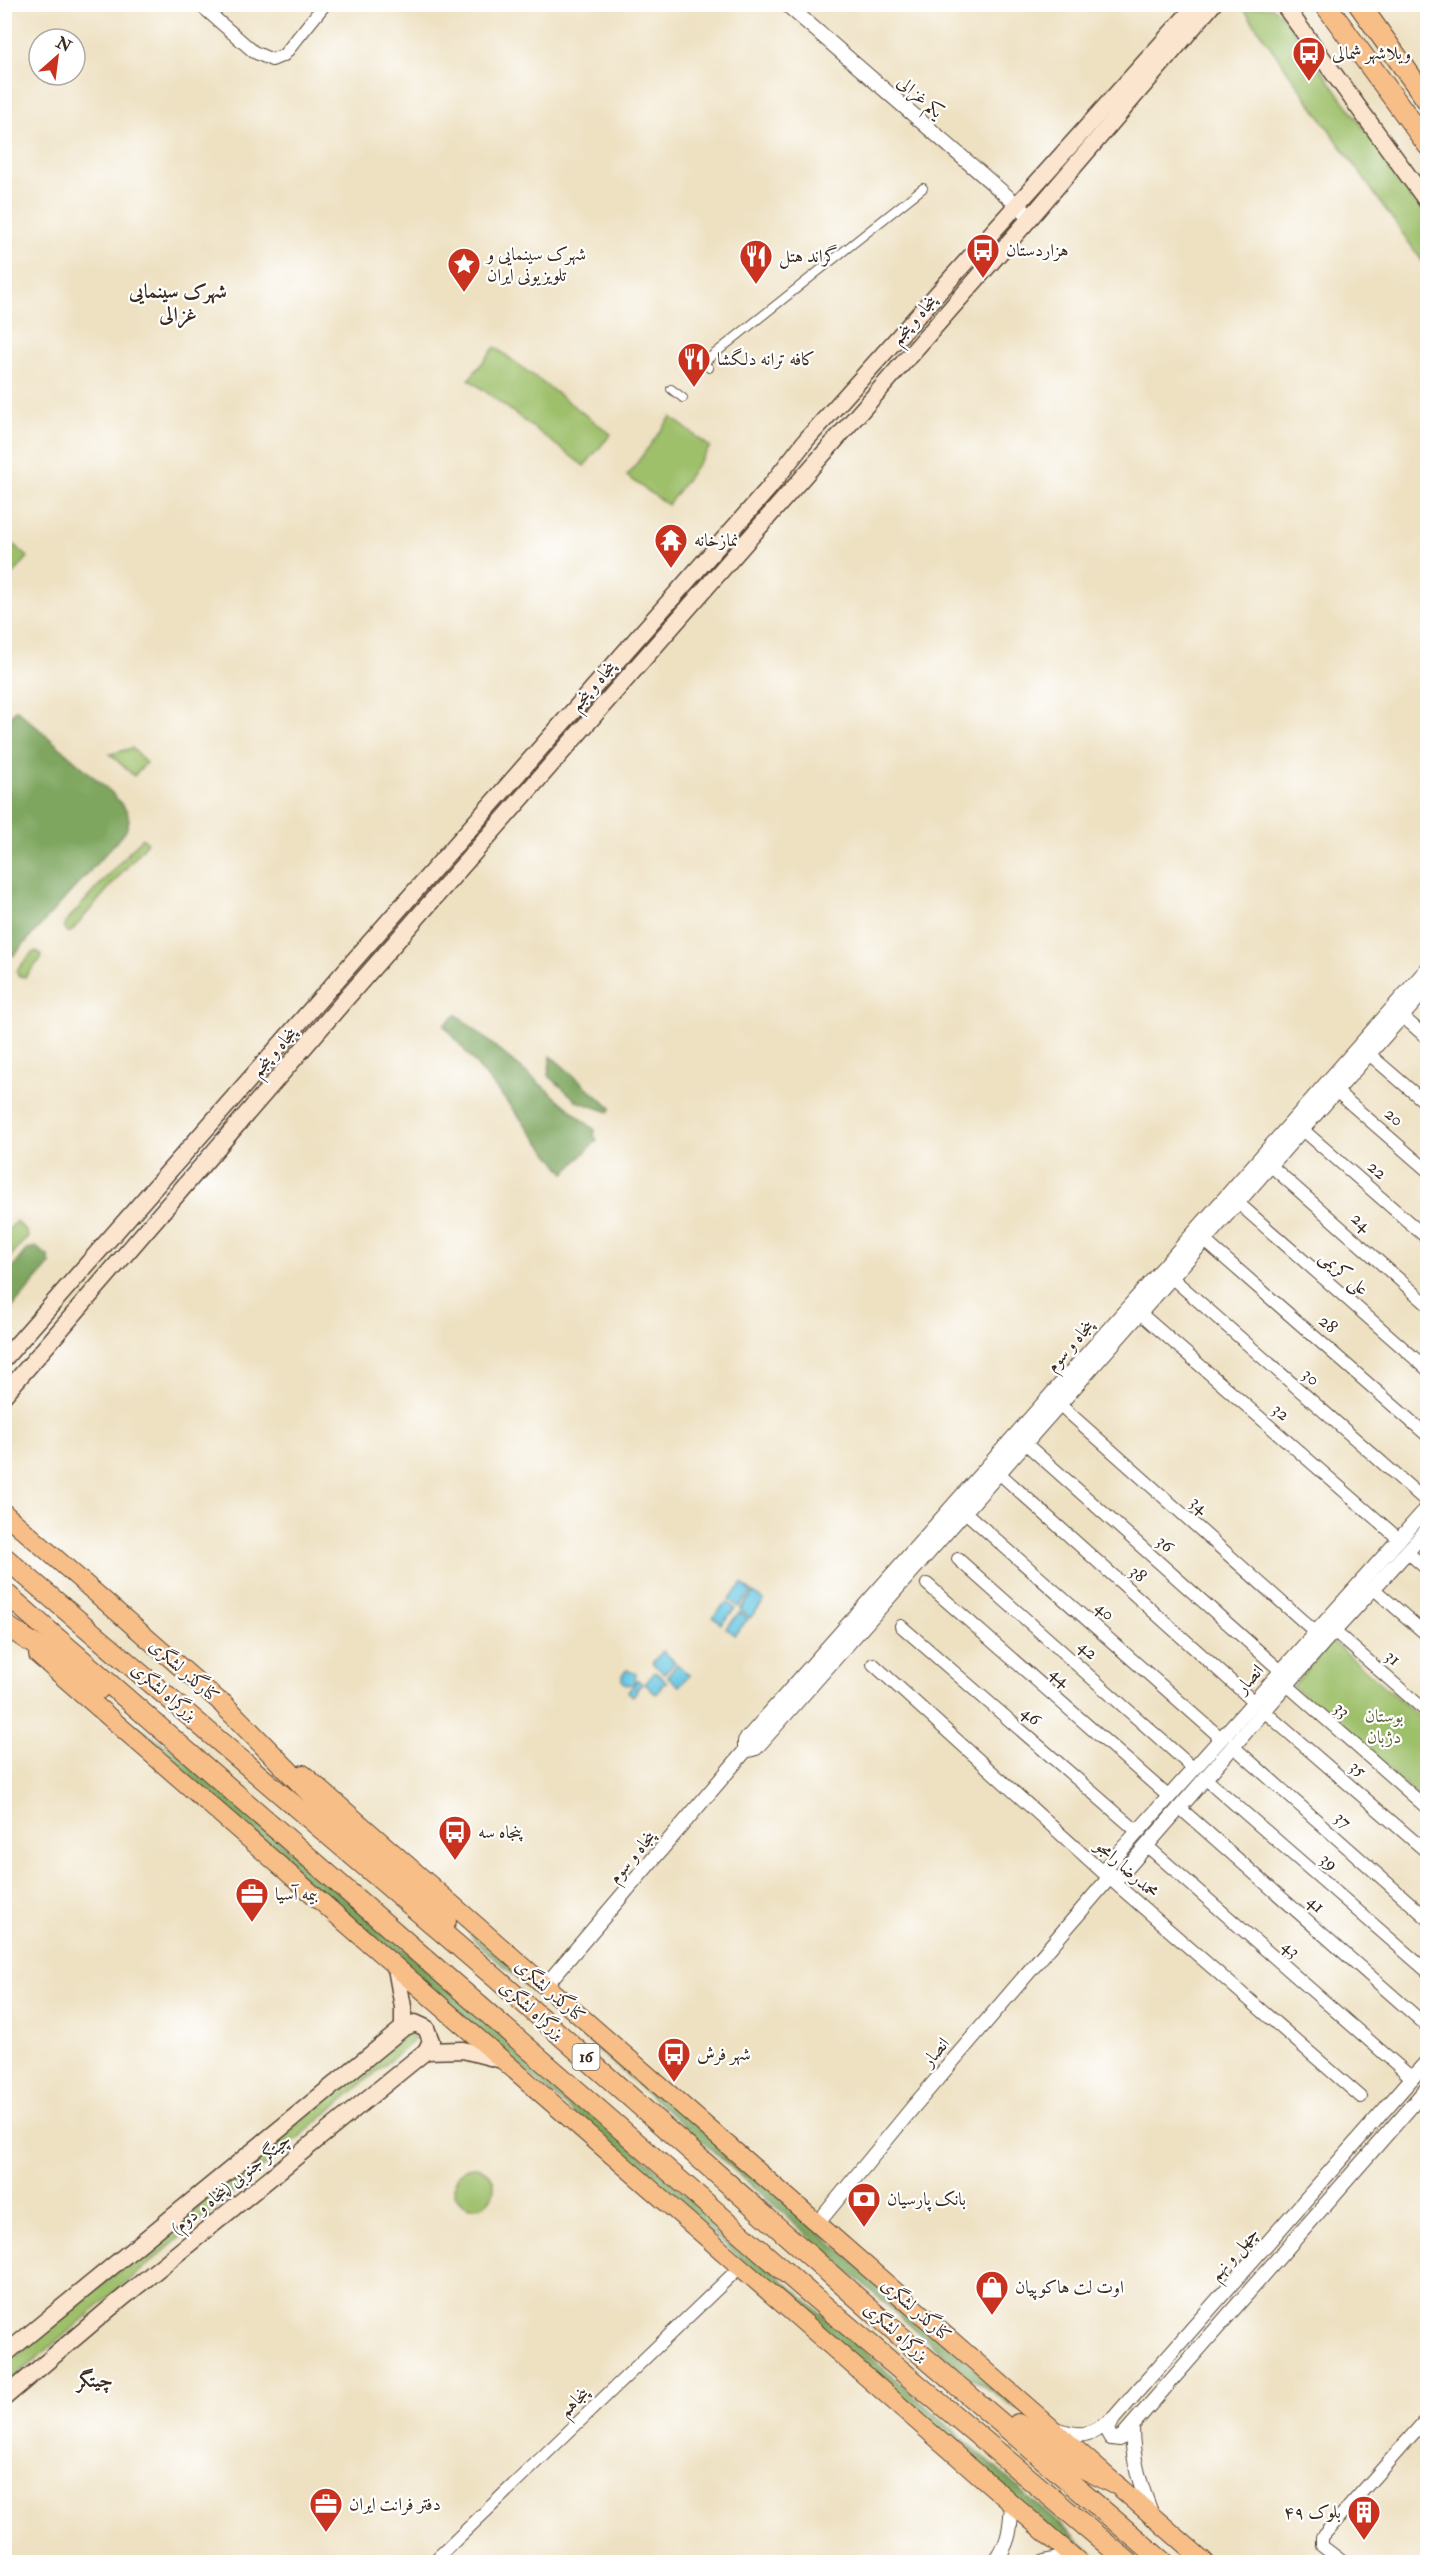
<svg xmlns="http://www.w3.org/2000/svg" width="1432" height="2567" font-family="'IM FELL Double Pica',Amiri,serif">
  <rect width="100%" height="100%" fill="#fff"/>
  <filter id="ink" filterUnits="userSpaceOnUse"><feTurbulence type="fractalNoise" baseFrequency=".0167" numOctaves="2"/><feDisplacementMap in="SourceGraphic" scale="12" xChannelSelector="R" yChannelSelector="G"/><feConvolveMatrix kernelMatrix="1 2 1 2 8 2 1 2 1" color-interpolation-filters="sRGB"/></filter>
  <filter id="wash" filterUnits="userSpaceOnUse"><feTurbulence type="fractalNoise" baseFrequency=".008" numOctaves="4" result="noise"/><feDisplacementMap in="SourceGraphic" scale="24" xChannelSelector="R" yChannelSelector="G"/><feGaussianBlur stdDeviation="1.35" result="paint"/><feColorMatrix in="noise" values="0 0 0 0 0 0 0 0 0 0 0 0 0 0 0 0 0 1.4 0 .05"/><feComposite in="paint" operator="in"/></filter>
  <g filter="url(#wash)">
    <rect width="100%" height="100%" fill="#eee1c2"/>
    <g fill="#9ec06a" stroke="#6c7544" stroke-width="1.5">
      <path d="M 1272,7 L 1280,13 L 1427,215 L 1427,268 L 1243,8 Z"/>
      <path d="M 495,347 L 611,434 L 584,466 L 469,379 Z"/>
      <path d="M 671,417 L 710,447 L 668,505 L 627,476 Z"/>
      <path d="M 5,537 L 28,557 L 5,584 Z"/>
      <path d="M 132,748 L 146,763 L 134,776 L 110,754 Z"/>
      <path d="M 142,838 L 147,842 L 145,846 L 71,932 L 66,932 L 64,924 Z"/>
      <path d="M 37,951 L 41,955 L 40,960 L 25,977 L 18,976 L 17,970 L 32,953 Z"/>
      <path d="M 16,1221 L 26,1231 L 28,1236 L 7,1260 L 5,1260 L 5,1234 Z"/>
      <path d="M 1332,1641 L 1427,1724 L 1427,1805 L 1293,1686 Z"/>
      <path d="M 407,2033 L 415,2039 L 5,2385 L 5,2365 Z"/>
      <circle cx="474" cy="2187" r="20"/>
    </g>
    <g fill="#7ea65e" stroke="#5c683e" stroke-width="1.5">
      <path d="M 16,709 L 112,793 L 127,811 L 129,820 L 126,831 L 13,956 L 4,949 L 4,723 Z"/>
      <path d="M 456,1014 L 595,1130 L 594,1136 L 597,1140 L 565,1173 L 444,1025 Z"/>
      <path d="M 551,1056 L 611,1108 L 609,1112 L 577,1101 L 548,1075 Z"/>
      <path d="M 36,1247 L 48,1256 L 50,1264 L 5,1316 L 5,1277 L 27,1249 Z"/>
      <path d="M 107,1707 L 180,1754 L 764,2263 L 1102,2562 L 1089,2562 Z"/>
      <path d="M 457,1916 L 1032,2418 L 971,2378 L 938,2350 L 476,1942 Z"/>
    </g>
    <g fill="#65c6e3" stroke="#507880" stroke-width="1.5">
      <path d="M 742,1584 L 752,1592 L 738,1607 L 729,1599 Z"/>
      <path d="M 754,1593 L 764,1601 L 750,1618 L 740,1609 Z"/>
      <path d="M 727,1602 L 735,1609 L 721,1624 L 713,1617 Z"/>
      <path d="M 740,1612 L 748,1619 L 734,1635 L 726,1628 Z"/>
      <path d="M 663,1651 L 675,1662 L 664,1673 L 652,1663 Z"/>
      <path d="M 677,1664 L 689,1675 L 679,1686 L 667,1676 Z"/>
      <path d="M 627,1670 L 636,1674 L 635,1682 L 638,1680 L 642,1684 L 636,1689 L 637,1690 L 633,1696 L 628,1692 L 635,1683 L 627,1685 L 622,1680 L 622,1675 Z"/>
      <path d="M 655,1672 L 667,1682 L 660,1687 L 661,1689 L 656,1694 L 645,1684 Z"/>
    </g>
  </g>
  <g filter="url(#ink)">
    <g fill="none" stroke-linecap="round" stroke-linejoin="round">
      <defs>
        <g id="pedestrian">
          <path d="M 709,368 L 703,363 L 923,188"/>
          <path d="M 671,389 L 683,398"/>
        </g>
        <g id="minor">
          <path d="M 199,4 L 254,52 L 272,60 L 284,55 L 325,4"/>
          <path d="M 1402,1016 L 1428,1039"/>
          <path d="M 1369,1054 L 1428,1105"/>
          <path d="M 1336,1091 L 1428,1171"/>
          <path d="M 1302,1129 L 1428,1239"/>
          <path d="M 1270,1165 L 1428,1305"/>
          <path d="M 1237,1202 L 1428,1370"/>
          <path d="M 1204,1240 L 1428,1436"/>
          <path d="M 1171,1277 L 1428,1503"/>
          <path d="M 1140,1313 L 1399,1539"/>
          <path d="M 1059,1404 L 1323,1639"/>
          <path d="M 1025,1443 L 1281,1671"/>
          <path d="M 999,1473 L 1254,1702"/>
          <path d="M 965,1512 L 1221,1738"/>
          <path d="M 1407,1552 L 1428,1570"/>
          <path d="M 958,1559 L 1194,1769"/>
          <path d="M 927,1584 L 1169,1797"/>
          <path d="M 1374,1589 L 1428,1636"/>
          <path d="M 901,1626 L 1138,1832"/>
          <path d="M 1334,1631 L 1428,1713"/>
          <path d="M 873,1664 L 1109,1878 L 1361,2097"/>
          <path d="M 1287,1685 L 1428,1809"/>
          <path d="M 1265,1712 L 1428,1853"/>
          <path d="M 1234,1747 L 1428,1919"/>
          <path d="M 1206,1779 L 1428,1972"/>
          <path d="M 1180,1808 L 1428,2027"/>
          <path d="M 1147,1846 L 1412,2078"/>
          <path d="M 433,2562 L 740,2267"/>
          <path d="M 1343,2562 L 1322,2546 L 1322,2537 L 1428,2417"/>
        </g>
        <g id="tertiary">
          <path d="M 786,4 L 1031,217"/>
          <path d="M 745,1751 L 745,1741 L 1428,968"/>
          <path d="M 1109,1878 L 1108,1865 L 1428,1507"/>
          <path d="M 545,1986 L 745,1751 L 756,1748 L 1428,987"/>
          <path d="M 817,2224 L 914,2106 L 1109,1878 L 1121,1875 L 1325,1641 L 1428,1529"/>
          <path d="M 1113,2419 L 1107,2431 L 1111,2438 L 1120,2439 L 1428,2087"/>
          <path d="M 1132,2427 C 1132,2459 1140,2485 1152,2515"/>
          <path d="M 1055,2429 C 1083,2438 1089,2436 1113,2419 L 1428,2060"/>
          <path d="M 994,2562 C 1010,2544 1010,2528 1012,2505"/>
          <path d="M 1044,2562 L 1071,2556"/>
        </g>
        <g id="secondary">
          <path d="M 1283,4 L 1428,203"/>
          <path d="M 4,1359 L 768,489 L 807,439 L 1197,4"/>
          <path d="M 4,1395 L 344,1001 L 1031,217 L 1213,4"/>
          <path d="M 396,1968 L 403,2007 L 403,2028"/>
          <path d="M 4,2355 L 403,2028 L 415,2023 L 426,2028 L 431,2041 L 426,2051"/>
          <path d="M 4,2398 L 109,2309 L 426,2051 L 463,2050 L 502,2060"/>
        </g>
        <g id="primary">
          <path d="M 4,1513 L 234,1714"/>
          <path d="M 38,1655 L 1079,2562"/>
          <path d="M 303,1774 L 1205,2562"/>
        </g>
        <g id="trunk">
          <path d="M 4,1557 L 498,1980 L 923,2356 L 1163,2562"/>
          <path d="M 4,1592 L 808,2292 L 1128,2562"/>
          <path d="M 4,1624 L 99,1689"/>
          <path d="M 223,1704 L 317,1800 L 409,1880 L 446,1921"/>
          <path d="M 1018,2424 L 1079,2466 L 1115,2484"/>
        </g>
        <g id="motorway">
          <path d="M 1325,4 L 1428,145"/>
          <path d="M 1359,4 L 1428,101"/>
        </g>
      </defs>
      <use href="#pedestrian" stroke="#564537" stroke-width="10"/>
      <use href="#minor" stroke="#564537" stroke-width="14"/>
      <use href="#tertiary" stroke="#564537" stroke-width="16"/>
      <use href="#secondary" stroke="#564537" stroke-width="19"/>
      <use href="#primary" stroke="#564537" stroke-width="20"/>
      <use href="#trunk" stroke="#564537" stroke-width="22"/>
      <use href="#motorway" stroke="#564537" stroke-width="23"/>
      <use href="#pedestrian" stroke="#fff" stroke-width="8"/>
      <use href="#minor" stroke="#fff" stroke-width="12"/>
      <use href="#tertiary" stroke="#fff" stroke-width="14"/>
      <use href="#secondary" stroke="#fce5cf" stroke-width="16"/>
      <use href="#primary" stroke="#f7be87" stroke-width="18"/>
      <use href="#trunk" stroke="#f7be87" stroke-width="20"/>
      <use href="#motorway" stroke="#f7be87" stroke-width="21"/>
    </g>
  </g>
  <defs>
    <symbol id="bus-pin" viewBox="-11 -11 22 30"><path d="M0 17L-7.5 6A9.5 9.5 0 1 1 7.5 6Z" fill="#c8321e" stroke="#fff"/><path d="M-5-6H5V4H4V6H2V4H-2V6H-4V4H-5ZM-3.5-4V0h7V-4ZM-3.5 1.2v1.5H-2V1.2ZM2 1.2v1.5H3.5V1.2Z" fill="#fff"/></symbol>
    <symbol id="restaurant-pin" viewBox="-11 -11 22 30"><path d="M0 17L-7.5 6A9.5 9.5 0 1 1 7.5 6Z" fill="#c8321e" stroke="#fff"/><path d="M-5-6h1v4h1v-4h1v4h1v-4h1v5L-1.5 .5V6h-2V.5L-5-1ZM5-6V6H3V1.5H1.5Q1.5-4 5-6Z" fill="#fff"/></symbol>
    <symbol id="sight-pin" viewBox="-11 -11 22 30"><path d="M0 17L-7.5 6A9.5 9.5 0 1 1 7.5 6Z" fill="#c8321e" stroke="#fff"/><path d="M0-6L1.8-2.2L6-1.7L2.9 1.2L3.7 5.4L0 3.3L-3.7 5.4L-2.9 1.2L-6-1.7L-1.8-2.2Z" fill="#fff"/></symbol>
    <symbol id="temple-pin" viewBox="-11 -11 22 30"><path d="M0 17L-7.5 6A9.5 9.5 0 1 1 7.5 6Z" fill="#c8321e" stroke="#fff"/><path d="M0-6L5-2H3V0L6.5 2.5H4V6H1.5V3h-3V6H-4V2.5H-6.5L-3 0V-2H-5Z" fill="#fff"/></symbol>
    <symbol id="office-pin" viewBox="-11 -11 22 30"><path d="M0 17L-7.5 6A9.5 9.5 0 1 1 7.5 6Z" fill="#c8321e" stroke="#fff"/><path d="M-6-3h4V-5.5h4V-3h4V5H-6ZM-1-4.5V-3h2v-1.5ZM-6 0V1H6V0Z" fill="#fff"/></symbol>
    <symbol id="bank-pin" viewBox="-11 -11 22 30"><path d="M0 17L-7.5 6A9.5 9.5 0 1 1 7.5 6Z" fill="#c8321e" stroke="#fff"/><path d="M-6-4H6V4H-6ZM0-2.3a2.3 2.3 0 1 0 0 4.6a2.3 2.3 0 1 0 0-4.6Z" fill="#fff"/></symbol>
    <symbol id="shop-pin" viewBox="-11 -11 22 30"><path d="M0 17L-7.5 6A9.5 9.5 0 1 1 7.5 6Z" fill="#c8321e" stroke="#fff"/><path d="M-5-2.5h2.3a2.7 3.5 0 0 1 5.4 0H5L5.5 6h-11ZM-1.5-2.5h3a1.5 2.3 0 0 0-3 0Z" fill="#fff"/></symbol>
    <symbol id="building-pin" viewBox="-11 -11 22 30"><path d="M0 17L-7.5 6A9.5 9.5 0 1 1 7.5 6Z" fill="#c8321e" stroke="#fff"/><path d="M-4-6H4V6H1V3H-1V6H-4ZM-2.5-4.3h1.7v1.8h-1.7ZM.8-4.3h1.7v1.8H.8ZM-2.5-1h1.7V.8h-1.7ZM.8-1h1.7V.8H.8Z" fill="#fff"/></symbol>
  </defs>
  <g fill-rule="evenodd">
    <use href="#bus-pin" x="1290" y="34" width="38" height="52"/>
    <use href="#bus-pin" x="964" y="231" width="38" height="52"/>
    <use href="#restaurant-pin" x="737" y="237" width="38" height="52"/>
    <use href="#sight-pin" x="445" y="245" width="38" height="52"/>
    <use href="#restaurant-pin" x="675" y="340" width="38" height="52"/>
    <use href="#temple-pin" x="652" y="521" width="38" height="52"/>
    <use href="#bus-pin" x="436" y="1813" width="38" height="52"/>
    <use href="#office-pin" x="233" y="1875" width="38" height="52"/>
    <use href="#bus-pin" x="655" y="2035" width="38" height="52"/>
    <use href="#bank-pin" x="845" y="2180" width="38" height="52"/>
    <use href="#shop-pin" x="973" y="2268" width="38" height="52"/>
    <use href="#office-pin" x="307" y="2485" width="38" height="52"/>
    <use href="#building-pin" x="1345" y="2493" width="38" height="52"/>
  </g>
  <g text-anchor="middle" dominant-baseline="central" stroke-width="4.5" stroke-linejoin="round" paint-order="stroke">
    <rect fill="#fff" stroke="#766a62" stroke-width="1.5" x="572.5" y="2044" width="27" height="26" rx="4.5"/>
    <g font-size="16" font-weight="bold" fill="#3b2a1e">
      <text x="586" y="2057">16</text>
    </g>
    <g font-size="18" fill="#3b2a1e" stroke="#fff" text-anchor="start">
      <text x="1332" y="53">ویلاشهر شمالی</text>
      <text x="1006" y="250">هزاردستان</text>
      <text x="487" y="254">شهرک سینمایی و<tspan x="487" dy="21">تلویزیونی ایران</tspan></text>
      <text x="779" y="256">گراند هتل</text>
      <text x="717" y="359">کافه ترانه دلگشا</text>
      <text x="694" y="540">نمازخانه</text>
      <text x="478" y="1832">پنجاه سه</text>
      <text x="275" y="1894">بیمه آسیا</text>
      <text x="697" y="2054">شهر فرش</text>
      <text x="887" y="2199">بانک پارسیان</text>
      <text x="1015" y="2287">اوت لت هاکوپیان</text>
      <text x="349" y="2504">دفتر فرانت ایران</text>
      <text x="1341" y="2512" text-anchor="end">بلوک ۴۹</text>
    </g>
    <g font-size="18" fill="#3b2a1e" stroke="#fff">
      <text transform="translate(920 97) rotate(41)">یکم غزالی</text>
      <text transform="translate(914 320) rotate(-49)">پنجاه و پنجم</text>
      <text transform="translate(593 686) rotate(-49)">پنجاه و پنجم</text>
      <text transform="translate(274 1052) rotate(-49)">پنجاه و پنجم</text>
      <text transform="translate(1394 1117) rotate(41)">20</text>
      <text transform="translate(1377 1170) rotate(41)">22</text>
      <text transform="translate(1361 1222) rotate(42)">24</text>
      <text transform="translate(1344 1273) rotate(41)">علی کریمی</text>
      <text transform="translate(1328 1324) rotate(41)">28</text>
      <text transform="translate(1070 1346) rotate(-49)">پنجاه و سوم</text>
      <text transform="translate(1311 1377) rotate(41)">30</text>
      <text transform="translate(1281 1412) rotate(41)">32</text>
      <text transform="translate(1199 1505) rotate(42)">34</text>
      <text transform="translate(1165 1544) rotate(42)">36</text>
      <text transform="translate(1138 1574) rotate(42)">38</text>
      <text transform="translate(1105 1611) rotate(41)">40</text>
      <text transform="translate(1088 1650) rotate(42)">42</text>
      <text transform="translate(1393 1658) rotate(41)">31</text>
      <text transform="translate(184 1671) rotate(41)">کنارگذر لشگری</text>
      <text transform="translate(1060 1677) rotate(41)">44</text>
      <text transform="translate(1250 1679) rotate(-48)">انصار</text>
      <text transform="translate(164 1692) rotate(40)">بزرگراه لشگری</text>
      <text transform="translate(1342 1710) rotate(42)">33</text>
      <text transform="translate(1031 1716) rotate(41)">46</text>
      <text transform="translate(1358 1769) rotate(41)">35</text>
      <text transform="translate(1343 1820) rotate(42)">37</text>
      <text transform="translate(632 1857) rotate(-50)">پنجاه و سوم</text>
      <text transform="translate(1329 1862) rotate(41)">39</text>
      <text transform="translate(1127 1869) rotate(42)">محمدرضا رامجو</text>
      <text transform="translate(1316 1904) rotate(42)">41</text>
      <text transform="translate(1291 1949) rotate(41)">43</text>
      <text transform="translate(550 1991) rotate(41)">کنارگذر لشگری</text>
      <text transform="translate(532 2010) rotate(41)">بزرگراه لشگری</text>
      <text transform="translate(936 2052) rotate(-50)">انصار</text>
      <text transform="translate(231 2184) rotate(-39)">چیتگر جنوبی (پنجاه و دوم)</text>
      <text transform="translate(1234 2254) rotate(-49)">چهل و نهم</text>
      <text transform="translate(916 2310) rotate(41)">کنارگذر لشگری</text>
      <text transform="translate(896 2332) rotate(41)">بزرگراه لشگری</text>
      <text transform="translate(574 2402) rotate(-44)">پنجاهم</text>
    </g>
    <g font-size="18" fill="#5e5e39" stroke="#fff">
      <text x="1384" y="1716">بوستان<tspan x="1384" dy="21">دژبان</tspan></text>
    </g>
    <g font-size="20" font-weight="bold" fill="#3b2a1e" stroke="#fff">
      <text x="178" y="291">شهرک سینمایی<tspan x="178" dy="23">غزالی</tspan></text>
      <text x="95" y="2380">چیتگر</text>
    </g>
  </g>
  <rect width="1432" height="2567" fill="none" stroke="#fff" stroke-width="24"/>
  <g transform="translate(57 57) rotate(28)"><circle r="28" fill="#ffffff" stroke="#b1aaa5" stroke-width="1.5"/>
  <path d="M0-4.5L10 22L0 15L-10 22Z" fill="#c8321e"/>
  <text y="-9" font-size="16" font-weight="bold" text-anchor="middle" fill="#3b2a1e">N</text>
  </g>
</svg>
